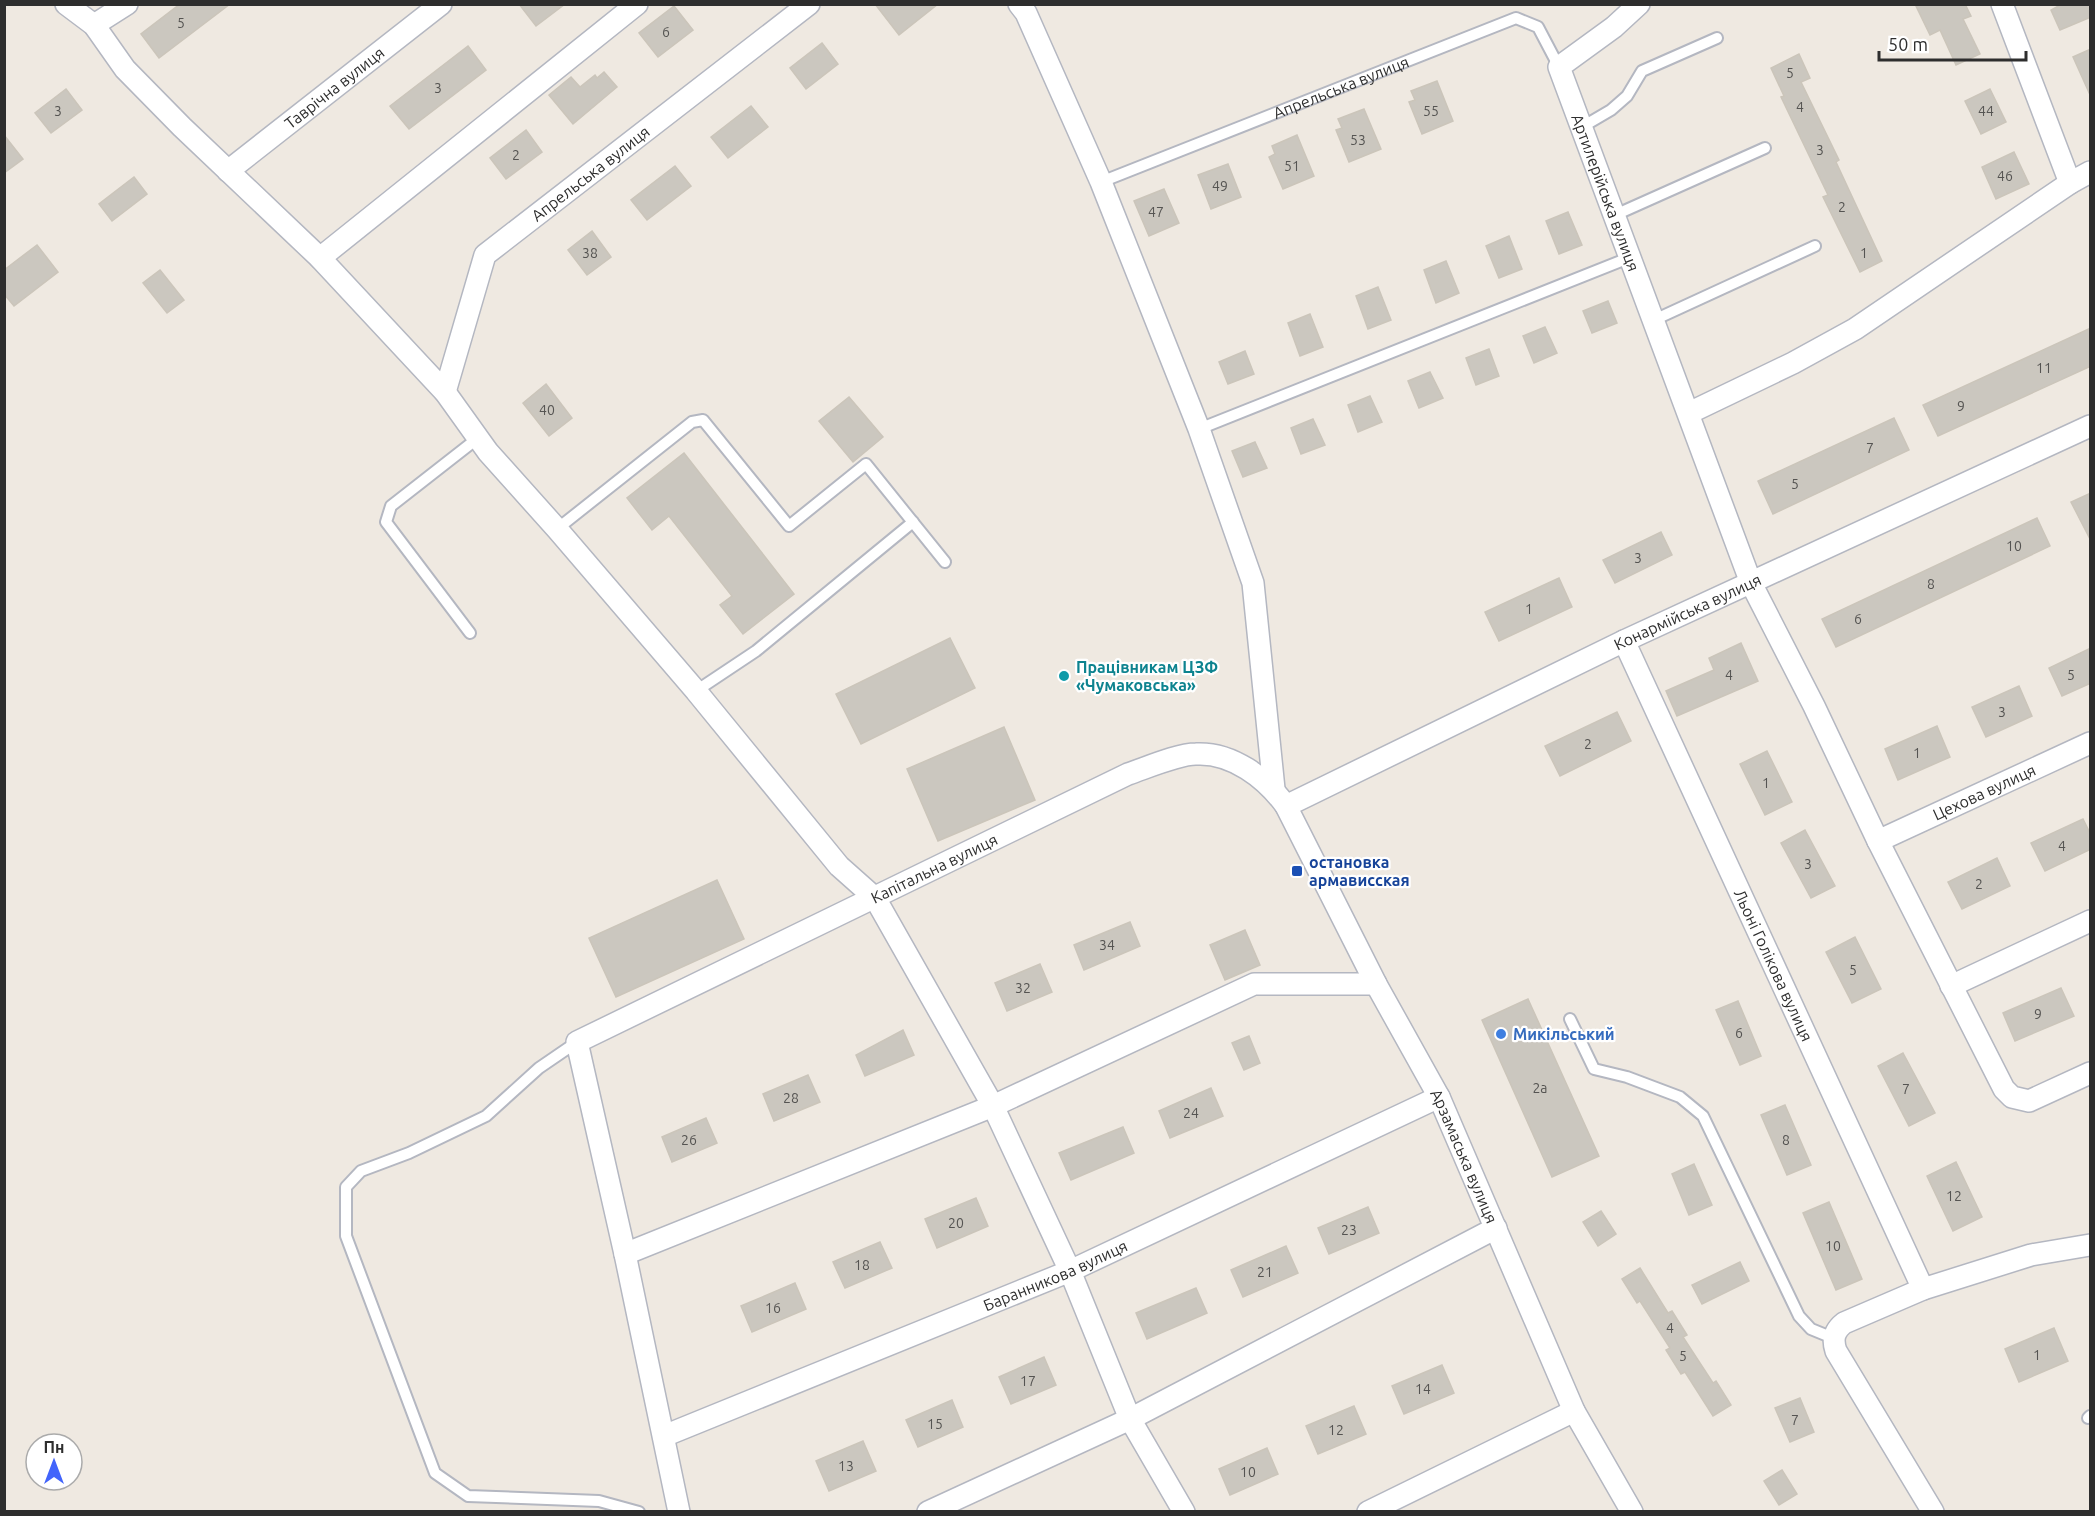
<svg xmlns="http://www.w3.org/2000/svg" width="2095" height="1516" font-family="Ubuntu,sans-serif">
  <rect width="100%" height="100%" fill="#efe9e1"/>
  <g fill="#cbc7bf" stroke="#cbc5ba" stroke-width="1.5">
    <path d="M 180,4 L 230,4 L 159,58 L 141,34 Z"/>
    <path d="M 519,4 L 565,4 L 536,26 Z"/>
    <path d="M 875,4 L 938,4 L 899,35 Z"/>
    <path d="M 1915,4 L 1965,4 L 1971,16 L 1963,19 L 1980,54 L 1956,65 L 1940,30 L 1930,35 Z"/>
    <path d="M 2062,4 L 2091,4 L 2091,17 L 2060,30 L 2051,10 Z"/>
    <path d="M 674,6 L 693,30 L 658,57 L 639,33 Z"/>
    <path d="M 822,43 L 838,64 L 806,89 L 790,68 Z"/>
    <path d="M 468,46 L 486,70 L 409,129 L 390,106 Z"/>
    <path d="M 2091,49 L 2091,97 L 2073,57 Z"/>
    <path d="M 1799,54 L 1810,78 L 1801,82 L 1839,160 L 1836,162 L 1882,261 L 1860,272 L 1823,197 L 1828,195 L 1781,97 L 1784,96 L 1771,68 Z"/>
    <path d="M 604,72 L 617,87 L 573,124 L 549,95 L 571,77 L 580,87 L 595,75 L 597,78 Z"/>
    <path d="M 1437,81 L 1453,121 L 1422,134 L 1409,102 L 1415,100 L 1411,91 Z"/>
    <path d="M 66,89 L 82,110 L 51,133 L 35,113 Z"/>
    <path d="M 1990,89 L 2006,122 L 1981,134 L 1965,101 Z"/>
    <path d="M 751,106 L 768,127 L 728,158 L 711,137 Z"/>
    <path d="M 1364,109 L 1381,149 L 1349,162 L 1336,130 L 1342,128 L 1338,119 Z"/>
    <path d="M 526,130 L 542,152 L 506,179 L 490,158 Z"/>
    <path d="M 4,135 L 23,159 L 4,173 Z"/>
    <path d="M 1297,135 L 1314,176 L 1283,189 L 1269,157 L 1275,154 L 1272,146 Z"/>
    <path d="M 2014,152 L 2029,184 L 1996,199 L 1982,167 Z"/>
    <path d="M 1228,164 L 1241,197 L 1211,209 L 1198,175 Z"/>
    <path d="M 675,166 L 691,186 L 647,220 L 631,200 Z"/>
    <path d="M 134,177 L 147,194 L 112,221 L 99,204 Z"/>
    <path d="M 1164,189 L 1179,223 L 1149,236 L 1134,201 Z"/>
    <path d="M 1568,212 L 1582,245 L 1559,254 L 1546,221 Z"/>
    <path d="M 592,231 L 611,257 L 587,275 L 568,250 Z"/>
    <path d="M 1509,236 L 1522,269 L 1499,278 L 1486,246 Z"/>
    <path d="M 37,245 L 58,272 L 14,306 L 4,294 L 4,270 Z"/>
    <path d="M 1446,261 L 1459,293 L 1436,303 L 1424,270 Z"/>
    <path d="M 160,270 L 184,300 L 167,313 L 143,283 Z"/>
    <path d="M 1378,287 L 1391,320 L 1368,329 L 1356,296 Z"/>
    <path d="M 1608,301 L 1617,323 L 1592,333 L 1583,311 Z"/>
    <path d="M 1310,314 L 1323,347 L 1300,356 L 1288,323 Z"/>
    <path d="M 1545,327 L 1557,353 L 1534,363 L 1523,336 Z"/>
    <path d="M 2091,328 L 2091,366 L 1938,436 L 1923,405 Z"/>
    <path d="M 1489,349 L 1499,376 L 1476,385 L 1466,358 Z"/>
    <path d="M 1245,351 L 1254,374 L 1228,384 L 1219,362 Z"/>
    <path d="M 1430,372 L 1443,398 L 1419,408 L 1408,381 Z"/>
    <path d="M 546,384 L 572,418 L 549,436 L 523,403 Z"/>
    <path d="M 1370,396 L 1382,422 L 1358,432 L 1348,405 Z"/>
    <path d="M 849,397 L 883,437 L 853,462 L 819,421 Z"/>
    <path d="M 1894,418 L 1909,450 L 1773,514 L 1758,481 Z"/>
    <path d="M 1313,419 L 1325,445 L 1301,454 L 1291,428 Z"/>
    <path d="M 1255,442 L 1267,468 L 1243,477 L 1232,451 Z"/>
    <path d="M 684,453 L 794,594 L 743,634 L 720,605 L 732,596 L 669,516 L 652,530 L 627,498 Z"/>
    <path d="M 2091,493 L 2091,541 L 2071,502 Z"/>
    <path d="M 2037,518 L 2050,546 L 1836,647 L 1822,619 Z"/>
    <path d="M 1661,532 L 1672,555 L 1615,583 L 1603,560 Z"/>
    <path d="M 1559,578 L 1572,607 L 1499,641 L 1485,612 Z"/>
    <path d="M 950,638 L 975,688 L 861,744 L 836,694 Z"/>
    <path d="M 1741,643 L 1758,681 L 1677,716 L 1666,691 L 1714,670 L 1709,658 Z"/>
    <path d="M 2091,648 L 2091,683 L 2062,696 L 2049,668 Z"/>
    <path d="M 2019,686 L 2032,716 L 1986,737 L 1972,707 Z"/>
    <path d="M 1617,712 L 1631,741 L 1560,776 L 1545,746 Z"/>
    <path d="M 1937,726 L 1950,757 L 1898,780 L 1885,749 Z"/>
    <path d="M 1004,727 L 1035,800 L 938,841 L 907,769 Z"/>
    <path d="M 1767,751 L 1792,802 L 1765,815 L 1740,764 Z"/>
    <path d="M 2083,819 L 2091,835 L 2091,849 L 2045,871 L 2031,843 Z"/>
    <path d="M 1805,830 L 1835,886 L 1811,898 L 1781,843 Z"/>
    <path d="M 1997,858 L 2010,886 L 1962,909 L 1948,882 Z"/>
    <path d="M 717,880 L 744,939 L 616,997 L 589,938 Z"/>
    <path d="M 1130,922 L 1140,946 L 1084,970 L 1074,945 Z"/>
    <path d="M 1245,930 L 1260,965 L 1225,980 L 1210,945 Z"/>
    <path d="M 1855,937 L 1881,989 L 1852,1003 L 1826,952 Z"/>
    <path d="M 1040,964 L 1052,992 L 1007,1011 L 995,983 Z"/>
    <path d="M 2061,988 L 2074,1016 L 2015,1041 L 2003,1013 Z"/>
    <path d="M 1528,999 L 1599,1156 L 1552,1177 L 1482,1020 Z"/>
    <path d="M 1738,1001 L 1761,1056 L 1740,1065 L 1716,1010 Z"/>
    <path d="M 903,1030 L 914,1055 L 865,1076 L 856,1055 Z"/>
    <path d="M 1249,1036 L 1260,1063 L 1244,1070 L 1232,1043 Z"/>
    <path d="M 1903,1053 L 1935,1113 L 1909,1126 L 1878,1066 Z"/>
    <path d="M 808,1075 L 820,1102 L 774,1121 L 763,1094 Z"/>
    <path d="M 1211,1088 L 1223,1116 L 1170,1138 L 1159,1111 Z"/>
    <path d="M 1785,1105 L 1811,1165 L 1787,1175 L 1761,1115 Z"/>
    <path d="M 706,1118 L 717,1143 L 672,1162 L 662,1137 Z"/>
    <path d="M 1123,1127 L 1134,1153 L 1071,1180 L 1059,1153 Z"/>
    <path d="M 1956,1162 L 1982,1217 L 1953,1231 L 1927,1176 Z"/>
    <path d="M 1694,1164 L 1712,1205 L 1689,1215 L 1672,1174 Z"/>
    <path d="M 976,1198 L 988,1226 L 937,1248 L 925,1219 Z"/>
    <path d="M 1829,1202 L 1862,1279 L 1836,1290 L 1803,1213 Z"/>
    <path d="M 1368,1207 L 1379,1233 L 1329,1254 L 1318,1228 Z"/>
    <path d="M 1601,1211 L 1616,1234 L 1598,1246 L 1583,1222 Z"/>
    <path d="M 880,1242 L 892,1268 L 845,1288 L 833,1262 Z"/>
    <path d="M 1286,1246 L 1298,1273 L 1243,1297 L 1231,1270 Z"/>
    <path d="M 1740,1262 L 1749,1281 L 1702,1304 L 1692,1285 Z"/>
    <path d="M 1640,1268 L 1668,1313 L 1672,1311 L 1687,1335 L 1683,1337 L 1713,1383 L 1716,1381 L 1731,1405 L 1713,1416 L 1685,1372 L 1681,1374 L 1666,1350 L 1670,1348 L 1640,1301 L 1637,1303 L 1622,1279 Z"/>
    <path d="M 795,1283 L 806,1309 L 752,1332 L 741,1306 Z"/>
    <path d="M 1196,1288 L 1207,1313 L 1147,1339 L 1136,1313 Z"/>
    <path d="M 2054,1328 L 2068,1361 L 2019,1382 L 2005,1349 Z"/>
    <path d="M 1044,1357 L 1056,1385 L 1011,1404 L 999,1377 Z"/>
    <path d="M 1442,1365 L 1454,1393 L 1404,1414 L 1392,1386 Z"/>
    <path d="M 1800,1398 L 1814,1432 L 1790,1442 L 1775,1408 Z"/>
    <path d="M 952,1400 L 963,1427 L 918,1447 L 906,1420 Z"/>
    <path d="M 1354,1406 L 1366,1434 L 1318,1454 L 1306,1426 Z"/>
    <path d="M 863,1441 L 876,1471 L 829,1491 L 816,1461 Z"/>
    <path d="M 1267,1448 L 1278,1474 L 1230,1495 L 1219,1469 Z"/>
    <path d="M 1782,1470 L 1797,1494 L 1779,1505 L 1764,1481 Z"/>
  </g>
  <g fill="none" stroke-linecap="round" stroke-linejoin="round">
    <defs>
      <g id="service">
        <path d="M 1582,127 L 1611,110 L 1627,96 L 1642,71 L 1717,38"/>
        <path id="s1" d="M 1101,182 L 1516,18 L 1538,27 L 1559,67"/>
        <path d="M 1615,215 L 1765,148"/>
        <path d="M 1654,320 L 1815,246"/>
        <path d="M 1199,429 L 1631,257"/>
        <path d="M 557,529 L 692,422 L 703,420 L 789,526 L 866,464 L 945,562"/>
        <path d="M 470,633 L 386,522 L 391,506 L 478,438"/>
        <path d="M 696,691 L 756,651 L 913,522"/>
        <path d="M 1570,1019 L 1594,1069 L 1627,1077 L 1680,1097 L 1703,1116 L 1799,1316 L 1811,1329 L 1833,1338"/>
        <path d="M 577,1042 L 539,1068 L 486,1116 L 409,1153 L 361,1171 L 346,1187 L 346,1236 L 435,1473 L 468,1496 L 599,1501 L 639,1512"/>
        <path d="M 2088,1418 L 2090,1416"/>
      </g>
      <g id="minor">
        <path d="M 66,4 L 94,25 L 125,69 L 182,127 L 320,258 L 445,392 L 488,452 L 557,529 L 696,691 L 839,866 L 875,898 L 993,1106 L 1070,1271 L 1130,1419 L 1184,1512"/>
        <path d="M 1019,4 L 1026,13 L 1101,182 L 1199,429 L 1253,583 L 1274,789"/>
        <path id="s2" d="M 1639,4 L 1614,27 L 1559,67 L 1751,583 L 1814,706 L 1878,841 L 2004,1089 L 2012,1097 L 2029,1101 L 2090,1073"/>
        <path d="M 2002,4 L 2070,183"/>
        <path d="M 94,25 L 127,4"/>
        <path id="s3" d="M 228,171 L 441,4"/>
        <path d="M 320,258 L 637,4"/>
        <path id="s4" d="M 445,392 L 485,255 L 809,4"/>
        <path d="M 1689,413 L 1793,363 L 1855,329 L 2070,183 L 2090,172"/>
        <path id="s5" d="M 1624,641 L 1923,1289"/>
        <path id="s6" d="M 1286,806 L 1624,641 L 2090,426"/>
        <path id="s7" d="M 1878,841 L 2090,743"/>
        <path d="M 1951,986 L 2090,921"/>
        <path d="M 625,1254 L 993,1106 L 1254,984 L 1376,984"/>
        <path id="s8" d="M 664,1436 L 1070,1271 L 1439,1097"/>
        <path id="s9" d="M 679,1512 L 625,1254 L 577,1042 L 1128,774 C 1146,768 1178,754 1196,754 C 1232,752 1266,778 1286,806 L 1376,984 L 1439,1097 L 1574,1411 L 1632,1512"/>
        <path d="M 928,1512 L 1130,1419 L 1496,1228"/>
        <path d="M 1368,1512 L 1574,1411"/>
        <path d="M 1933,1512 L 1836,1351 C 1832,1339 1834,1331 1844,1323 L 1923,1289 L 2031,1255 L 2090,1245"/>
      </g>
    </defs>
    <use href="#service" stroke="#b4b7c1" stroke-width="14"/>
    <use href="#minor" stroke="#b4b7c1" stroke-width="24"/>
    <use href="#service" stroke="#fff" stroke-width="10"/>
    <use href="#minor" stroke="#fff" stroke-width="21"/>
  </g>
  <circle fill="#0f9aa8" stroke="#fff" stroke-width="2" cx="1064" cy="676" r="6"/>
  <rect fill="#1a4fb4" stroke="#fff" stroke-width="2" x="1291" y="865" width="12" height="12" rx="3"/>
  <circle fill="#3f7fe0" stroke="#fff" stroke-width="2" cx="1501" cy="1034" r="6"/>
  <g text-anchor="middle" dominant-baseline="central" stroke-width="4.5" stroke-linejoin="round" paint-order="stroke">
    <g font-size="14" fill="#555452">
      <text x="181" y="23">5</text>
      <text x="666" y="32">6</text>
      <text x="1790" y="73">5</text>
      <text x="438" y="88">3</text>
      <text x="1800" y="107">4</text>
      <text x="58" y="111">3</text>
      <text x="1431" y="111">55</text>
      <text x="1986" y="111">44</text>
      <text x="1358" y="140">53</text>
      <text x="1820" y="150">3</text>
      <text x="516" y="155">2</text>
      <text x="1292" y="166">51</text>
      <text x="2005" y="176">46</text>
      <text x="1220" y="186">49</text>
      <text x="1842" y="207">2</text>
      <text x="1156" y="212">47</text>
      <text x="590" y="253">38</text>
      <text x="1864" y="253">1</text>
      <text x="2044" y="368">11</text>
      <text x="1961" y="406">9</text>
      <text x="547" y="410">40</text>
      <text x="1870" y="448">7</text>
      <text x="1795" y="484">5</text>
      <text x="2014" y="546">10</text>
      <text x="1638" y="558">3</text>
      <text x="1931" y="584">8</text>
      <text x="1529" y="609">1</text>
      <text x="1858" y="619">6</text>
      <text x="1729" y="675">4</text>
      <text x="2071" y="675">5</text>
      <text x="2002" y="712">3</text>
      <text x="1588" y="744">2</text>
      <text x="1917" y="753">1</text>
      <text x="1766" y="783">1</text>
      <text x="2062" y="846">4</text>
      <text x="1808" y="864">3</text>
      <text x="1979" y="884">2</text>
      <text x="1107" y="945">34</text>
      <text x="1853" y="970">5</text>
      <text x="1023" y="988">32</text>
      <text x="2038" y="1014">9</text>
      <text x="1739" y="1033">6</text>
      <text x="1540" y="1088">2а</text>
      <text x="1906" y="1089">7</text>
      <text x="791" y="1098">28</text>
      <text x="1191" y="1113">24</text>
      <text x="689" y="1140">26</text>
      <text x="1786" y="1140">8</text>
      <text x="1954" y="1196">12</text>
      <text x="956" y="1223">20</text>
      <text x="1349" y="1230">23</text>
      <text x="1833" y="1246">10</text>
      <text x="862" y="1265">18</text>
      <text x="1265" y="1272">21</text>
      <text x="773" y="1308">16</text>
      <text x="1670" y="1328">4</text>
      <text x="2037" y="1355">1</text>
      <text x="1683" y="1356">5</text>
      <text x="1028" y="1381">17</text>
      <text x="1423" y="1389">14</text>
      <text x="1795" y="1420">7</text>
      <text x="935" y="1424">15</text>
      <text x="1336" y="1430">12</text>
      <text x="846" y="1466">13</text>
      <text x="1248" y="1472">10</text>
    </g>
    <g font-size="16" fill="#2e2e2e" stroke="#fff">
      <text stroke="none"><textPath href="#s1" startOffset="258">Апрельська вулиця</textPath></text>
      <text stroke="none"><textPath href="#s3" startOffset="135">Таврічна вулиця</textPath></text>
      <text stroke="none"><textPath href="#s4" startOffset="276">Апрельська вулиця</textPath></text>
      <text stroke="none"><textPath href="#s2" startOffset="236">Артилерійська вулиця</textPath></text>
      <text stroke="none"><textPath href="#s6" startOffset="446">Конармійська вулиця</textPath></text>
      <text stroke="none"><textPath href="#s7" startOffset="117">Цехова вулиця</textPath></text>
      <text stroke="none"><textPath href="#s9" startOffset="878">Капітальна вулиця</textPath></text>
      <text stroke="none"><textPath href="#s5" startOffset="357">Льоні Голікова вулиця</textPath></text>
      <text stroke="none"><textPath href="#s9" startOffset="1666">Арзамаська вулиця</textPath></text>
      <text stroke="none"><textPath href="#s8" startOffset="423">Баранникова вулиця</textPath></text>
    </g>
    <g font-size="16" font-weight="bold" fill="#0d838f" stroke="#fff" text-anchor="start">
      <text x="1076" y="667">Працівникам ЦЗФ<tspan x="1076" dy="18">«Чумаковська»</tspan></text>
    </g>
    <g font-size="16" font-weight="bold" fill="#164399" stroke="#fff" text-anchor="start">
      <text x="1309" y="862">остановка<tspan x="1309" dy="18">армависская</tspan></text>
    </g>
    <g font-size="16" font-weight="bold" fill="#366cbe" stroke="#fff" text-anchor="start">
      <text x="1513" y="1034">Микільський</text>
    </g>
  </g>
  <rect width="2095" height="1516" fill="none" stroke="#2e2e2e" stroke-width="12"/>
  <g transform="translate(54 1462)"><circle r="28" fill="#ffffff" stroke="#ababab" stroke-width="1.5"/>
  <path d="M0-4.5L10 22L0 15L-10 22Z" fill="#4264fb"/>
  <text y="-9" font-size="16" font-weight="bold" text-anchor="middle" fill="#2e2e2e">Пн</text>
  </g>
  <path d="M1879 51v9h147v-9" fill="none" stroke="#2e2e2e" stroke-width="3"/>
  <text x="1888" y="51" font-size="18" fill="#2e2e2e" stroke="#ffffff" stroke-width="4.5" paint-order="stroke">50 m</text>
</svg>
